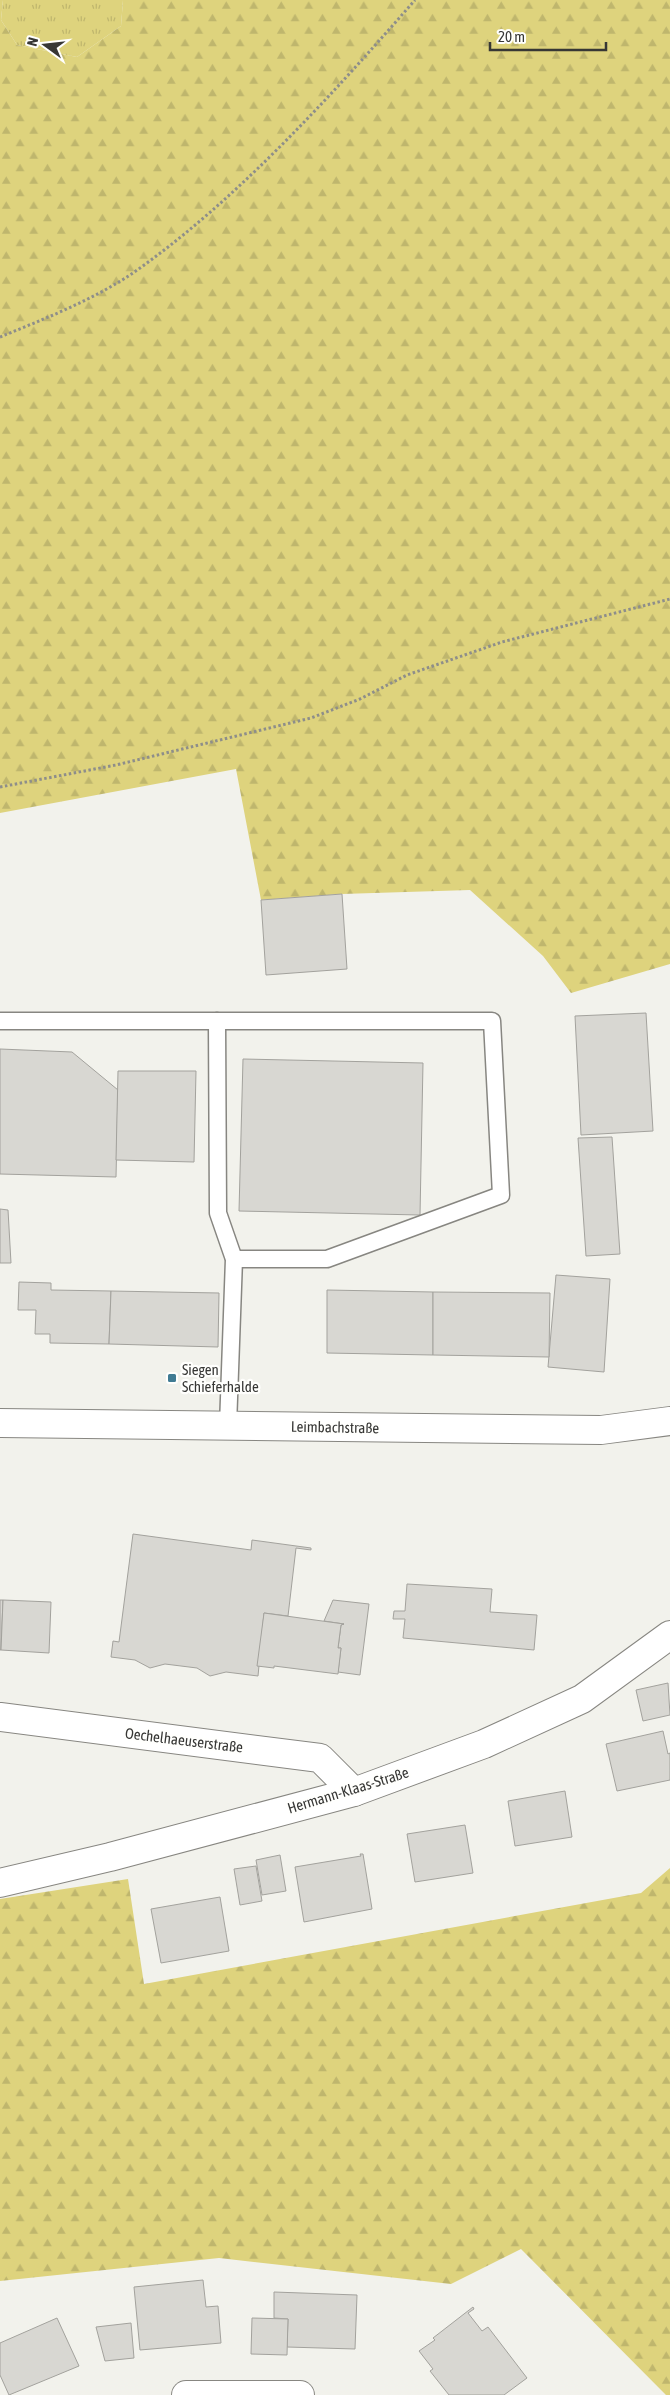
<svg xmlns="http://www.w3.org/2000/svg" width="670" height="2395" font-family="'Asap Condensed',sans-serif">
  <defs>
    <pattern id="grass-tufts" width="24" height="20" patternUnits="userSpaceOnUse" patternTransform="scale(1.25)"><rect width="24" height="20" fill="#ded37d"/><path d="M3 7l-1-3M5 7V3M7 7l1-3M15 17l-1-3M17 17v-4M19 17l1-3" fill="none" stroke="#bfb66d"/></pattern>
    <pattern id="forest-firs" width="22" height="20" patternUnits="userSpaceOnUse" patternTransform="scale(1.25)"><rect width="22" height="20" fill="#ded37d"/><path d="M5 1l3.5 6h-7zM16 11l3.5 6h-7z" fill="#bfb66d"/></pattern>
  </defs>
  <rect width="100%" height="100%" fill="#f2f2ec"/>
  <path fill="url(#grass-tufts)" d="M 3,0 L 123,0 L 121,26 L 77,57 L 17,45 L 1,20 Z"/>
  <g fill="url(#forest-firs)">
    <path d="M 0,0 L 3,0 L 1,20 L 17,45 L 77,57 L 121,26 L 123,0 L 670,0 L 670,964 L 571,993 L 543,956 L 470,890 L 342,894 L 261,900 L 236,769 L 0,813 Z"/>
    <path d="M 670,1868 L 670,2395 L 666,2395 L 521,2249 L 451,2284 L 219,2258 L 0,2281 L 0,1899 L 128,1879 L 144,1984 L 641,1893 Z"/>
  </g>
  <g fill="#d8d7d2" stroke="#a3a29d">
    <path d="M 342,894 L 347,969 L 266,975 L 261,900 Z"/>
    <path d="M 646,1013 L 653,1131 L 581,1135 L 575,1016 Z"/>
    <path d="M 0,1049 L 72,1052 L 118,1090 L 116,1177 L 0,1174 Z"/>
    <path d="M 243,1059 L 423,1063 L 420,1215 L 239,1211 Z"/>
    <path d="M 118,1071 L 196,1071 L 194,1162 L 116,1160 Z"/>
    <path d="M 612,1137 L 620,1254 L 586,1256 L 578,1138 Z"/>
    <path d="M 0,1209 L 8,1210 L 11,1263 L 0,1263 Z"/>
    <path d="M 556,1275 L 610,1279 L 604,1372 L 548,1367 Z"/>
    <path d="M 19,1282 L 51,1283 L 51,1290 L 111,1291 L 109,1344 L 50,1343 L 50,1334 L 35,1334 L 36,1310 L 18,1310 Z"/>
    <path d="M 327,1290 L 433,1292 L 433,1355 L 327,1353 Z"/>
    <path d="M 111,1291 L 219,1293 L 218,1347 L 109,1344 Z"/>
    <path d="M 433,1292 L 550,1293 L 549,1357 L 433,1355 Z"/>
    <path d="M 133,1534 L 251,1550 L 252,1540 L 311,1548 L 311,1550 L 296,1548 L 288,1616 L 264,1613 L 258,1676 L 226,1672 L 210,1676 L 197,1668 L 165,1664 L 150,1668 L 135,1660 L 111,1657 L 113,1641 L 119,1642 Z"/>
    <path d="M 407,1584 L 492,1589 L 490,1612 L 537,1615 L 534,1650 L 403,1638 L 405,1619 L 393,1619 L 394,1611 L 405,1611 Z"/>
    <path d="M 0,1600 L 3,1600 L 1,1650 L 0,1650 Z"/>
    <path d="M 3,1600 L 51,1602 L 49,1653 L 1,1650 Z"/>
    <path d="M 333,1600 L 369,1604 L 360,1675 L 338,1672 L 341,1648 L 338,1648 L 341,1625 L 344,1624 L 324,1621 Z"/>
    <path d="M 264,1613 L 344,1624 L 341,1625 L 338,1648 L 341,1648 L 338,1674 L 274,1666 L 274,1668 L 257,1666 Z"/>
    <path d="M 668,1683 L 670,1715 L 643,1721 L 636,1690 Z"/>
    <path d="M 663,1731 L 668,1754 L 670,1753 L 670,1780 L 617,1791 L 606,1744 Z"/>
    <path d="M 565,1791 L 572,1837 L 515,1846 L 508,1801 Z"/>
    <path d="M 465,1825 L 473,1873 L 415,1882 L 407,1834 Z"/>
    <path d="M 360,1854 L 363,1854 L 372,1909 L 304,1922 L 295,1867 L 361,1856 Z"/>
    <path d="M 280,1855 L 286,1891 L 262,1895 L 256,1860 Z"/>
    <path d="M 256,1866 L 262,1901 L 240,1905 L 234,1869 Z"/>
    <path d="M 220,1897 L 229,1951 L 161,1963 L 151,1909 Z"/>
    <path d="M 203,2280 L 206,2307 L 218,2306 L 221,2343 L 140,2350 L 134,2287 Z"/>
    <path d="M 274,2292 L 357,2295 L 355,2349 L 287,2347 L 288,2319 L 274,2318 Z"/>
    <path d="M 473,2307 L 474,2309 L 468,2313 L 482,2331 L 488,2327 L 527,2378 L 504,2395 L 449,2395 L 430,2371 L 433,2369 L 419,2351 L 435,2340 L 433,2338 Z"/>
    <path d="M 57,2318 L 79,2366 L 9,2395 L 0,2375 L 0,2343 Z"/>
    <path d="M 252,2318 L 288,2319 L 287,2355 L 251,2354 Z"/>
    <path d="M 131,2323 L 134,2358 L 105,2361 L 96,2327 Z"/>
  </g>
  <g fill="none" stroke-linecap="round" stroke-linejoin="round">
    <defs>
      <g id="lane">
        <path d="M 0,1021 L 492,1021 L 501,1195 L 327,1259 L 234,1259"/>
        <path d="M 217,1021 L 218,1213 L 234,1259 L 228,1426"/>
      </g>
      <g id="street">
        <path d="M 0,1717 L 320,1758 L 354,1792"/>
        <path d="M 0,1883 L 110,1857 L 354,1792 L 484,1744 L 582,1699 L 670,1635"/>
        <path d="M 186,2395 L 300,2395"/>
      </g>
      <path id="secondary" d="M 0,1423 L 601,1430 L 670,1421"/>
    </defs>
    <use href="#lane" stroke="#878681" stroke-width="19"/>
    <use href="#street" stroke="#878681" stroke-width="30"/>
    <use href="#secondary" stroke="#878681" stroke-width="30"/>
    <g stroke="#8e8e8a" stroke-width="3" stroke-dasharray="2.5 2.5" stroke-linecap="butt">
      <path d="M 0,337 C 44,319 93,300 133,273 C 236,201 332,95 415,0"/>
      <path d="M 0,787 L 116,765 L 311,718 L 360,699 L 407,675 L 502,642 L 670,599"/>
    </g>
    <use href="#lane" stroke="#fff" stroke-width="16"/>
    <use href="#street" stroke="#fff" stroke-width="28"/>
    <use href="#secondary" stroke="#fff" stroke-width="28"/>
  </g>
  <rect fill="#407b93" stroke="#fffffd" stroke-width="2" x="167" y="1373" width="10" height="10" rx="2.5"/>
  <g text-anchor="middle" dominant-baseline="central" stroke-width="4.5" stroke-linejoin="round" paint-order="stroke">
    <g font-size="15" fill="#373735" stroke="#fffffd" text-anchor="start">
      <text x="182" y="1369">Siegen<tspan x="182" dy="17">Schieferhalde</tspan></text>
    </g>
    <g font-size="15" fill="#373735" stroke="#fffffd">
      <text transform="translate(335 1427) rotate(1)">Leimbachstraße</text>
      <text transform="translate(184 1740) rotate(7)">Oechelhaeuserstraße</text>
      <text transform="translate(348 1790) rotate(-17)">Hermann-Klaas-Straße</text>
    </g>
  </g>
  <g transform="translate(45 45) rotate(285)" stroke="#fffffd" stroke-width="4" paint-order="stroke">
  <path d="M0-4L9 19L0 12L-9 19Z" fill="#373735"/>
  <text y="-8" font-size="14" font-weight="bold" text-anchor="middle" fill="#373735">N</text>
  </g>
  <path d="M490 42v8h116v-8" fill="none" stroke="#373735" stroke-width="2.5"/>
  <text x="498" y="42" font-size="15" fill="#373735" stroke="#fffffd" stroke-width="4" paint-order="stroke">20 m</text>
</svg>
